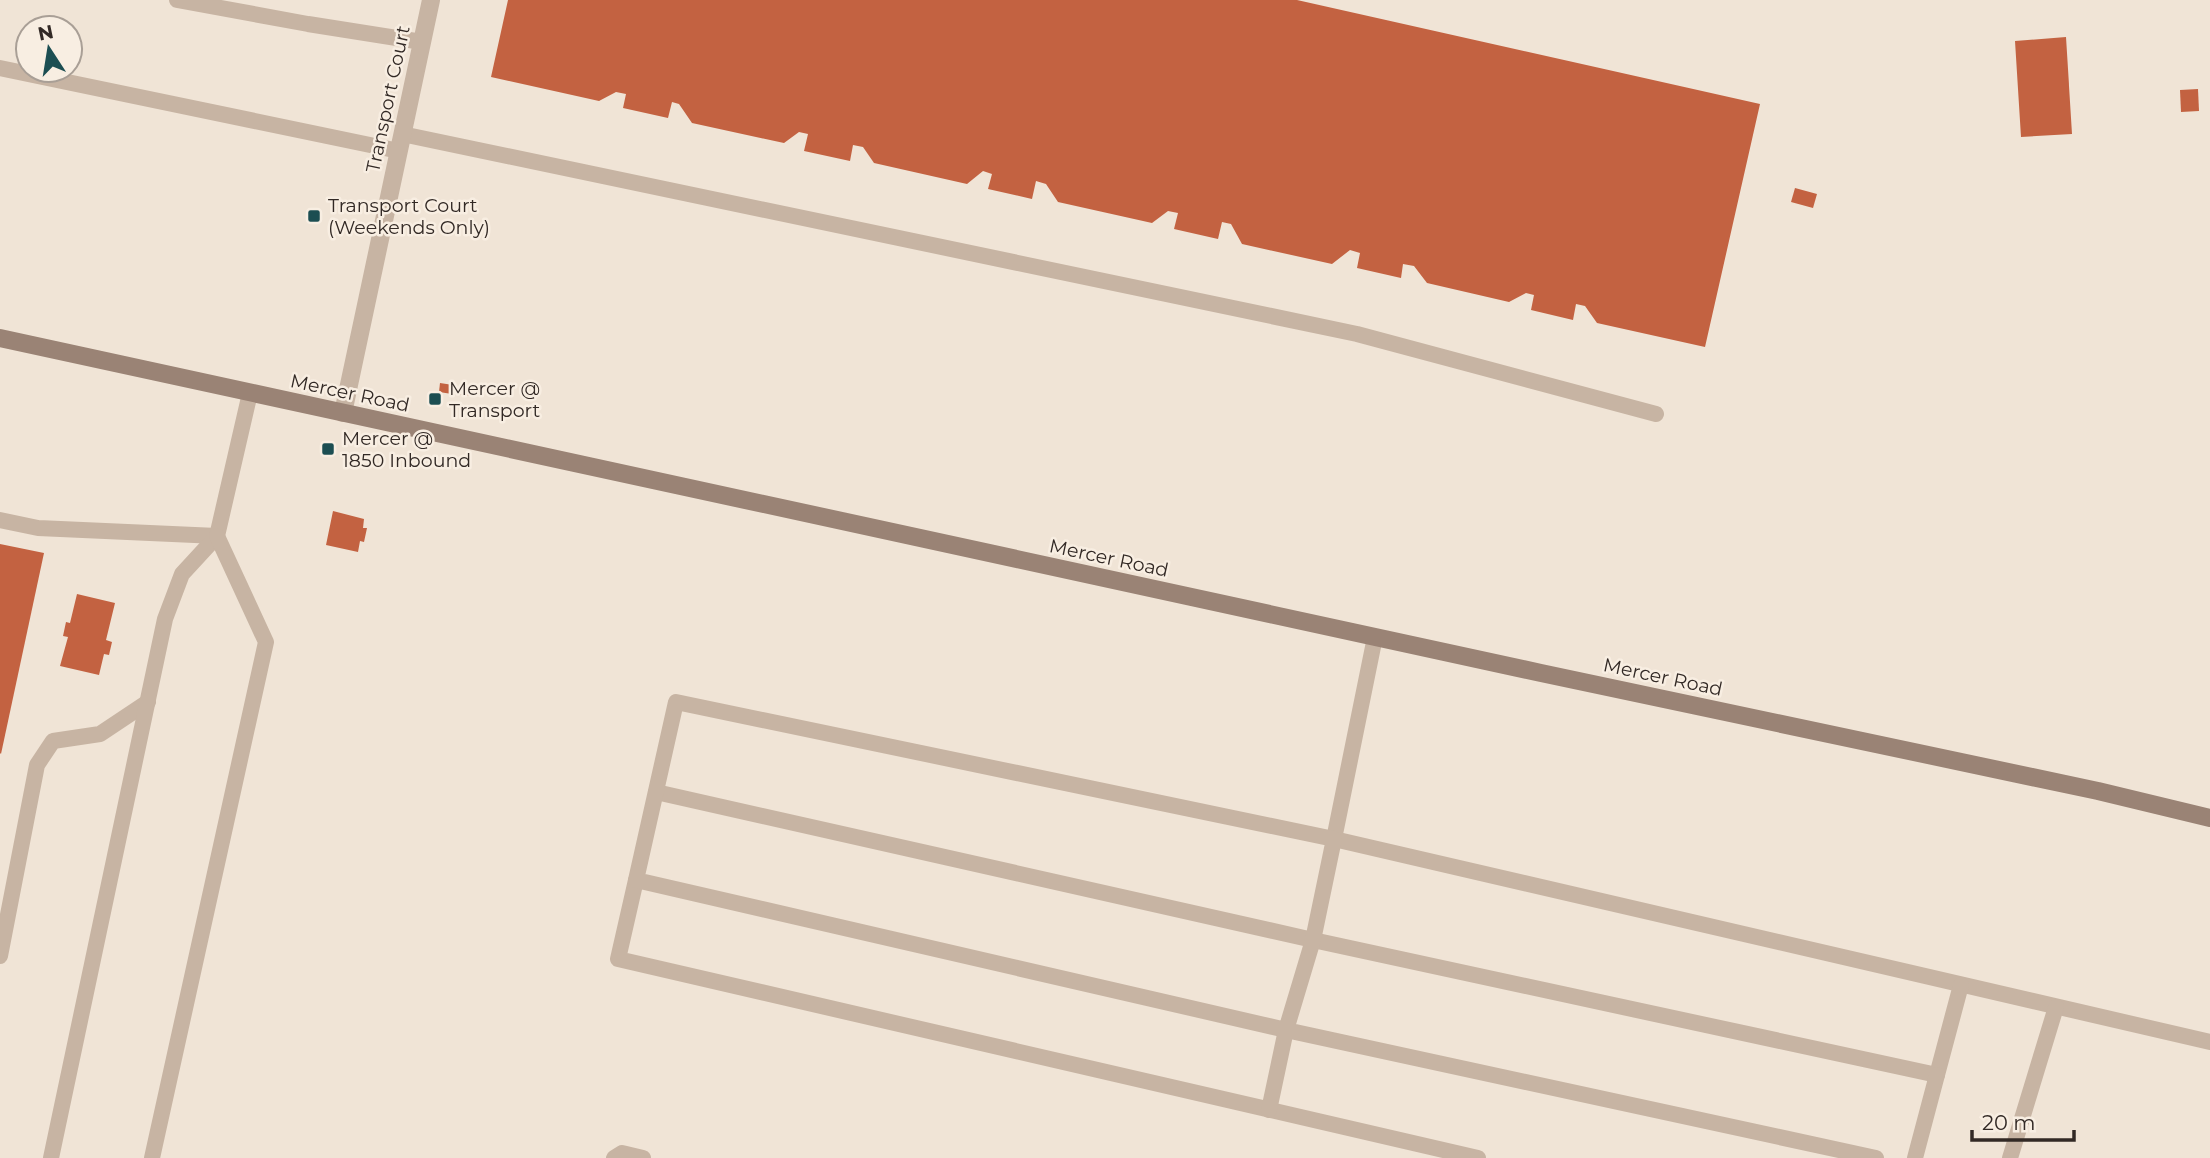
<svg xmlns="http://www.w3.org/2000/svg" width="2210" height="1158" font-family="Montserrat,sans-serif">
  <rect width="100%" height="100%" fill="#f0e4d6"/>
  <g fill="#c36241">
    <path d="M 508,0 L 1297,0 L 1760,104 L 1705,347 L 1597,323 L 1585,306 L 1576,304 L 1573,320 L 1531,310 L 1534,295 L 1526,293 L 1509,302 L 1427,283 L 1414,266 L 1403,264 L 1401,278 L 1357,268 L 1360,253 L 1350,250 L 1332,264 L 1242,244 L 1231,224 L 1222,222 L 1218,239 L 1174,229 L 1178,213 L 1168,211 L 1152,223 L 1058,202 L 1046,184 L 1036,181 L 1032,199 L 988,189 L 992,174 L 983,171 L 967,184 L 874,163 L 863,147 L 853,145 L 850,161 L 804,151 L 808,134 L 799,132 L 784,143 L 692,123 L 679,104 L 672,102 L 668,118 L 623,108 L 626,94 L 616,92 L 599,101 L 491,77 Z"/>
    <path d="M 2066,37 L 2072,134 L 2021,137 L 2015,41 Z"/>
    <path d="M 2198,89 L 2199,111 L 2181,112 L 2180,90 Z"/>
    <path d="M 1795,188 L 1817,194 L 1813,208 L 1791,202 Z"/>
    <path d="M 440,383 L 453,385 L 452,394 L 439,392 Z"/>
    <path d="M 460,386 L 473,387 L 472,396 L 459,394 Z"/>
    <path d="M 333,511 L 364,519 L 363,528 L 367,528 L 364,542 L 360,541 L 358,552 L 326,545 Z"/>
    <path d="M 0,544 L 44,553 L 1,754 L 0,753 Z"/>
    <path d="M 77,594 L 115,603 L 106,640 L 112,642 L 109,655 L 104,654 L 99,675 L 60,666 L 68,637 L 63,636 L 66,622 L 70,623 Z"/>
  </g>
  <g fill="none" stroke-linecap="round" stroke-linejoin="round">
    <g stroke="#c7b4a3" stroke-width="16">
      <path d="M 177,0 L 308,24 L 422,42"/>
      <path d="M 0,68 L 399,151"/>
      <path d="M 402,134 L 1357,334 L 1656,414"/>
      <path d="M 0,520 L 38,528 L 217,536"/>
      <path d="M 1375,637 L 1334,839 L 2210,1042"/>
      <path d="M 656,792 L 1313,940 L 1937,1075 L 1961,985"/>
      <path d="M 636,880 L 618,959 L 1478,1158"/>
      <path d="M 0,956 L 37,765 L 53,741 L 100,734 L 148,702"/>
      <path d="M 1269,1110 L 1286,1030 L 1313,940 L 1334,839 L 676,702 L 636,880 L 1286,1030 L 1876,1158"/>
      <path d="M 51,1158 L 165,619 L 182,574 L 217,536 L 250,393"/>
      <path d="M 152,1158 L 266,642 L 217,536"/>
      <path d="M 614,1158 L 622,1153 L 643,1158"/>
      <path d="M 1915,1158 L 1937,1075"/>
      <path d="M 2010,1158 L 2056,1007"/>
    </g>
    <path stroke="#c7b4a3" stroke-width="18" d="M 343,413 L 431,0"/>
    <path stroke="#9a8375" stroke-width="18" d="M 0,338 L 1541,673 L 2098,791 L 2210,818"/>
  </g>
  <g fill="#1c4e52" stroke="#f8eee2" stroke-width="2.5">
    <rect x="307" y="209" width="14" height="14" rx="3.5"/>
    <rect x="428" y="392" width="14" height="14" rx="3.5"/>
    <rect x="321" y="442" width="14" height="14" rx="3.5"/>
  </g>
  <g text-anchor="middle" dominant-baseline="central" stroke-width="5" stroke-linejoin="round" paint-order="stroke">
    <g font-size="19" fill="#322925" stroke="#f8eee2">
      <text transform="translate(388 99) rotate(-78)">Transport Court</text>
      <text transform="translate(350 393) rotate(12)">Mercer Road</text>
      <text transform="translate(1109 558) rotate(12)">Mercer Road</text>
      <text transform="translate(1663 677) rotate(12)">Mercer Road</text>
    </g>
    <g font-size="19" fill="#322925" stroke="#f8eee2" text-anchor="start">
      <text x="328" y="205">Transport Court<tspan x="328" dy="22">(Weekends Only)</tspan></text>
      <text x="449" y="388">Mercer @<tspan x="449" dy="22">Transport</tspan></text>
      <text x="342" y="438">Mercer @<tspan x="342" dy="22">1850 Inbound</tspan></text>
    </g>
  </g>
  <g transform="translate(49 49) rotate(348)"><circle r="33" fill="#f8eee2" stroke="#a99f96" stroke-width="2"/>
  <path d="M0-5L12 26L0 18L-12 26Z" fill="#1c4e52"/>
  <text y="-10" font-size="19" font-weight="bold" text-anchor="middle" fill="#322925">N</text>
  </g>
  <path d="M1972 1130v10h102v-10" fill="none" stroke="#322925" stroke-width="3.5"/>
  <text x="1982" y="1130" font-size="21" fill="#322925" stroke="#f8eee2" stroke-width="5" paint-order="stroke">20 m</text>
</svg>
